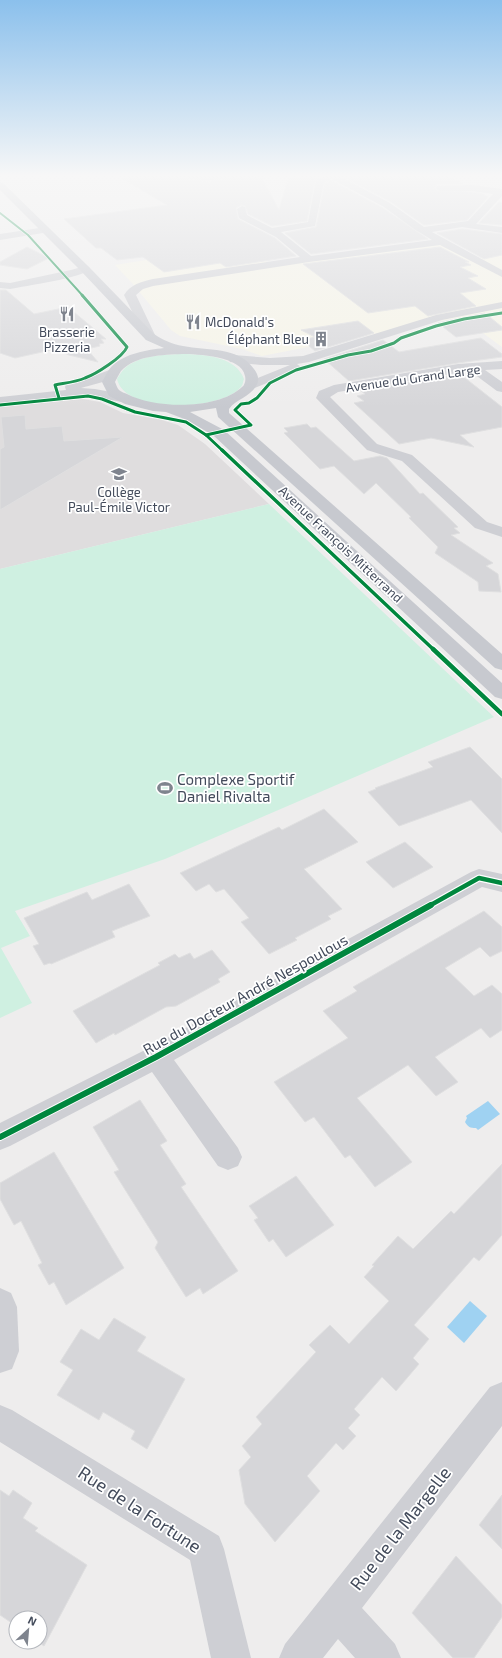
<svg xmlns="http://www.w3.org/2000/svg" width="502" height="1658" font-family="'Exo 2',sans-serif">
  <rect width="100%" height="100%" fill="#eeeded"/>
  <path fill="#f6f4e7" d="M 447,244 L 476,259 L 502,255 L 502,347 L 461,317 L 262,356 L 242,349 L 180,336 L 171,330 L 132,283 L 115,265 L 240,245 L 273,266 Z"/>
  <path fill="#dfddde" d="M 83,399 L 100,402 L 123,413 L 162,420 L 178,425 L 205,444 L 269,504 L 0,569 L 0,407 Z"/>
  <g fill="#cff0e1">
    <path d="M 187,354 C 207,355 236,357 244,379 C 243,381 243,385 241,387 C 221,411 125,415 117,379 C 119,376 121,372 124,369 C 138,355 168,354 187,354 Z"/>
    <path d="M 269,504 L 494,717 L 165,859 L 15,911 L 30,936 L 1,948 L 32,1003 L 0,1018 L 0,569 Z"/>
  </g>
  <g fill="#9fd2f2">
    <path d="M 488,1101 L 500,1114 L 478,1130 L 476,1128 C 470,1128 468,1127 465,1122 L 467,1118 L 466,1116 Z"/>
    <path d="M 470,1301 L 487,1316 L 464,1343 L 447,1327 Z"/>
  </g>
  <g fill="#d6d6d9" stroke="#dfdfe0">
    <path d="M 118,176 L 184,176 L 186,179 L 209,182 L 226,179 L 230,176 L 261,176 L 279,210 L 288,179 L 307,179 L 306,176 L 322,176 L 315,180 L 307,221 L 272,226 L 248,214 L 245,206 L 241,205 L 236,208 L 238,219 L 275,238 L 296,256 L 226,267 L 220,263 L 164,272 L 143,257 L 117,260 L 101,248 L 96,248 L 64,219 L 167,205 Z"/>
    <path d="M 342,176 L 447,176 L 463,184 L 437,184 L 435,187 L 437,191 L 472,192 L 483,194 L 488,197 L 467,220 L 424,225 L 391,202 Z"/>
    <path d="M 332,181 L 383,208 L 428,239 L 311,254 L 285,233 L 316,227 L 325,183 Z"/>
    <path d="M 499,202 L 502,203 L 502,225 L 479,223 Z"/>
    <path d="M 462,229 L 502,234 L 502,255 L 484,259 L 437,233 Z"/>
    <path d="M 27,247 L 49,258 L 27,269 L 0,265 L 0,262 Z"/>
    <path d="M 440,247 L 469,262 L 465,262 L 471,265 L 460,267 L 478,276 L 468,278 L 486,289 L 460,293 L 476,306 L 428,316 L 415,306 L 368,313 L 303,264 Z"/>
    <path d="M 0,290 L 6,290 L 34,314 L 68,307 L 106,339 L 101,339 L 104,343 L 99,344 L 100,346 L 87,349 L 98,362 L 69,355 L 62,352 L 60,348 L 15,358 L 0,353 Z"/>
    <path d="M 485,313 L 502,327 L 502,330 L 456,337 L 438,323 Z"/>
    <path d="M 358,321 L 374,333 L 315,351 L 302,340 L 315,337 L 301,330 Z"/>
    <path d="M 481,338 L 502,354 L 502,357 L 458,363 L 349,381 L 324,359 L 383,340 L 399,352 Z"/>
    <path d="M 460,374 L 502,407 L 502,427 L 460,435 L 474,447 L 431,438 L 399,444 L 354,403 L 364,401 L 357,396 L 365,394 L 360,390 Z"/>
    <path d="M 25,415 L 26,429 L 62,426 L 64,441 L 123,437 L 0,510 L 0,449 L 4,447 L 1,417 Z"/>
    <path d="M 307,424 L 311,428 L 316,427 L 354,461 L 380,456 L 387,458 L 420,494 L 423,493 L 458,527 L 454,528 L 460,533 L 451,535 L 493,563 L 486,566 L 498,574 L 501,592 L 479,591 L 478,582 L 435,553 L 438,547 L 409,518 L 411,517 L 376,483 L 364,494 L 334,466 L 320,469 L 284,433 L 288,432 L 284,428 Z"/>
    <path d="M 470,747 L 502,779 L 502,833 L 471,800 L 399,826 L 368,792 L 376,789 L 375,788 L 433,767 L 428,762 Z"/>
    <path d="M 324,809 L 358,842 L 304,869 L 342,909 L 328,916 L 331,919 L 295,938 L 297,940 L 269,954 L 241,922 L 249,918 L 224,889 L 216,892 L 209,884 L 196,891 L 180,873 L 279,827 L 282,830 Z"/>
    <path d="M 405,842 L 433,867 L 393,888 L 366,862 Z"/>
    <path d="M 129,884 L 150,916 L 112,931 L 115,937 L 51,964 L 50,963 L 44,965 L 33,946 L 39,944 L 24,918 L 87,892 L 92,900 Z"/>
    <path d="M 484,911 L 502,927 L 502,951 L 490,957 L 480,947 L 445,968 L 474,996 L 492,985 L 502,994 L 502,1030 L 490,1038 L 481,1028 L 435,1057 L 458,1082 L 436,1096 L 408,1065 L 357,1098 L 412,1162 L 375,1187 L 350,1155 L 345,1158 L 314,1117 L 305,1122 L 274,1082 L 348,1038 L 323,1011 L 357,991 L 353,987 Z"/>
    <path d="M 212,950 L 230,972 L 218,979 L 220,982 L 176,1006 L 166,1007 L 115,1035 L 114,1033 L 96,1043 L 73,1011 L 160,965 L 158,963 L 175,954 L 179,958 L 190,953 L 194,959 Z"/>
    <path d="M 140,1100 L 167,1141 L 160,1145 L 186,1184 L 181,1187 L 238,1271 L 203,1294 L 200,1288 L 186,1297 L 155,1248 L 158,1242 L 114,1172 L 119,1170 L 93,1127 Z"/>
    <path d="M 54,1152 L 124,1268 L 66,1305 L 54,1282 L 49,1285 L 38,1265 L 42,1263 L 21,1221 L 14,1225 L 0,1199 L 0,1183 Z"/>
    <path d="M 502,1164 L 502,1235 L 479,1261 L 474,1257 L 414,1325 L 429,1339 L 413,1358 L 419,1364 L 396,1391 L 382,1377 L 354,1409 L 360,1415 L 348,1428 L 356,1436 L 343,1450 L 336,1443 L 307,1476 L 320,1491 L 275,1542 L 245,1504 L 239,1470 L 251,1457 L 242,1446 L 262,1424 L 256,1417 L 316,1352 L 309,1345 L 330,1325 L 349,1344 L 389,1301 L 364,1277 L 374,1266 L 372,1265 L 398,1236 L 413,1249 L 451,1211 L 454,1214 Z"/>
    <path d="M 296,1176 L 334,1225 L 286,1257 L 273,1239 L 269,1242 L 254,1220 L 258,1218 L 249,1206 Z"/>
    <path d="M 114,1318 L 146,1337 L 137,1351 L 185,1379 L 147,1449 L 131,1439 L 135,1431 L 103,1412 L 99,1420 L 57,1395 L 73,1370 L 60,1362 L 81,1329 L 99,1340 Z"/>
    <path d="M 0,1490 L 9,1496 L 13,1490 L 32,1503 L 23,1518 L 38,1528 L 35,1531 L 87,1565 L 44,1646 L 38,1642 L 40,1642 L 40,1618 L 16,1618 L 16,1626 L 0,1615 Z"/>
    <path d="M 502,1495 L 502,1549 L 479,1525 Z"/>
    <path d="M 456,1556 L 502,1605 L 502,1617 L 474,1658 L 453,1658 L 412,1613 Z"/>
  </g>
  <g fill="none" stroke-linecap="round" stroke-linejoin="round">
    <g fill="#cecfd4" fill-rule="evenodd">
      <path d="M 185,176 L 229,176 C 223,182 195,180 186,178 Z"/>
      <path d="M 325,176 L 339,176 L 390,203 L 424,227 L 468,221 L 493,194 L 472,191 L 440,191 L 437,190 L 436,188 L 437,186 L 472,185 L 502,189 L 502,196 L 476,224 L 502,227 L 502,233 L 462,227 L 432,232 L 502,270 L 502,277 L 440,245 L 309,262 L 153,286 L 143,289 L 136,295 L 156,337 L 154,340 L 146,340 L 124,295 C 131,284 141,282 153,279 L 300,257 L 276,237 L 239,218 L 237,209 L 242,206 L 245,207 L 247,215 L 272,228 L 308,222 L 316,180 ZM 332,179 L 384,207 L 414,229 L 432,240 L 311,256 L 281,232 L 315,226 L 324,182 Z"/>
      <path d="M 46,227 L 51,230 L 49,232 L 0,240 L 0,234 Z"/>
      <path d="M 85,266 L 89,267 L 90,269 C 83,278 24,286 10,289 L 0,288 L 0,282 L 10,283 L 71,270 Z"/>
      <path d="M 502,302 L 502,308 L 442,320 L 309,362 L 297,364 L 301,367 L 299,370 L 250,390 L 245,389 L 244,386 L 245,383 L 290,365 L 261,365 L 230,362 L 228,359 L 230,356 L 234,355 L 270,358 L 303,356 L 436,315 Z"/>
      <path d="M 502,361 L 502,369 L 485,370 L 502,382 L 502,392 L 497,391 L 470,371 L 338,392 L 330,397 L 377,444 L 412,455 L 487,522 L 502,527 L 502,537 L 475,528 L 402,461 L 367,450 L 316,398 L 319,391 L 334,385 L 458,364 Z"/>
      <path d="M 112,369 L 116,370 L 118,373 C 112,381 91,385 81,388 L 95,389 L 127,395 L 129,398 L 127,401 L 122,402 L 95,397 L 79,396 L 0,405 L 0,397 L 66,390 L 65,387 L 66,384 L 91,377 Z"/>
      <path d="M 479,869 L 502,874 L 502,892 L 482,887 L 174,1060 L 238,1148 L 242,1157 L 238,1166 L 228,1170 L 218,1166 L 152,1072 L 10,1146 L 0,1150 L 0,1123 L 147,1049 L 471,872 Z"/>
      <path d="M 0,1288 L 11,1293 L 17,1307 L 19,1351 L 12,1369 L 0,1373 Z"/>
      <path d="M 502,1382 L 502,1426 L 362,1608 L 395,1644 L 401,1658 L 355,1658 L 338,1639 L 323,1658 L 279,1658 L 285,1644 L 490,1387 Z"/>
      <path d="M 0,1405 L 12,1410 L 219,1536 L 224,1549 L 251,1658 L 211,1658 L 190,1560 L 0,1442 Z"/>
    </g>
    <path fill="#c7c9cf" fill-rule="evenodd" d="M 0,182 L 3,183 L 89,267 L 154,334 C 163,340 172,344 183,346 C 207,351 238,346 254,369 C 258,374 260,380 256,386 C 250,397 236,399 229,409 L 229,413 L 502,654 L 502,670 L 495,668 L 218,417 L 216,408 L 190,412 L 224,430 L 502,683 L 502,699 L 495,697 L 214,436 L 187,420 L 166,412 L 153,411 L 125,404 L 109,396 L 102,382 C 105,377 108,370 112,366 C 126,353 147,350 164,348 L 146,340 L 81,271 L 0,190 ZM 182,354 C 197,354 242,356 245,376 C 246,380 245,385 242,387 C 218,410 155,409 127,394 C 125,393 121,392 119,390 C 117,388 116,384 115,382 C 117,378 119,374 121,371 C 136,355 163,355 182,354 Z"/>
    <defs>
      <path id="cycleway-far4" d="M 0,213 L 28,235 L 83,296"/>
      <g id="cycleway-far3">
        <path d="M 59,398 L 55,385 C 65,383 76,382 85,378 C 96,374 123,357 127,347 L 82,295"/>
        <path d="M 0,405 L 88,396 L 102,399 L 135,412 L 186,422 L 206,435 L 223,451"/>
        <path d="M 206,435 L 251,425 L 235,410 L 241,404 L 249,403 L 257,398 L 270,383 L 296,370 L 348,355 L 371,351 L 394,343 L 401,338 L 436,326 L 464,319 L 502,313"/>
      </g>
      <path id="cycleway-far2" d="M 222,450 L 434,650"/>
      <g id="cycleway-far1">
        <path d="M 433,649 L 502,714"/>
        <path d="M 429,906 L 479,878 L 502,883"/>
      </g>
      <path id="cycleway" d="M 0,1137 L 156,1057 L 431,905"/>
    </defs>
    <use href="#cycleway-far4" stroke="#fff" stroke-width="3"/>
    <use href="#cycleway-far3" stroke="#fff" stroke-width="4.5"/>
    <use href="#cycleway-far2" stroke="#fff" stroke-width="5.5"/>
    <use href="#cycleway-far1" stroke="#fff" stroke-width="7"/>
    <use href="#cycleway" stroke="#fff" stroke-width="8"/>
    <use href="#cycleway-far4" stroke="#00873e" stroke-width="2"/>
    <use href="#cycleway-far3" stroke="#00873e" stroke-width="3"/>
    <use href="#cycleway-far2" stroke="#00873e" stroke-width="3.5"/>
    <use href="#cycleway-far1" stroke="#00873e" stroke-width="4.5"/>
    <use href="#cycleway" stroke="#00873e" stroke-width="6"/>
  </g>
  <linearGradient id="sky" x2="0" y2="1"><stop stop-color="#8bc0ec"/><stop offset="0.43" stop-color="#f7f7f7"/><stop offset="1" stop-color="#f7f7f7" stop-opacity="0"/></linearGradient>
  <rect width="502" height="408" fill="url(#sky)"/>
  <defs>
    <symbol id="restaurant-bare" viewBox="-9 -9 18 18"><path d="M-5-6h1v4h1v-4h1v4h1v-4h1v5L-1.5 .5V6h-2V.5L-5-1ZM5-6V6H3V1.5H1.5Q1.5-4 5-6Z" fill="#7f848e" stroke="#fff" stroke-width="2.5" paint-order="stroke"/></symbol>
    <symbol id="building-bare" viewBox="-9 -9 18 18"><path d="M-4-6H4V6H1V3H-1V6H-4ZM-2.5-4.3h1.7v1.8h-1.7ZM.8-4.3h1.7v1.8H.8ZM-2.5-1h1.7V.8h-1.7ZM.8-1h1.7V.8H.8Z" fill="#7f848e" stroke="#fff" stroke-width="2.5" paint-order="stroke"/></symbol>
    <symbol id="school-bare" viewBox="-9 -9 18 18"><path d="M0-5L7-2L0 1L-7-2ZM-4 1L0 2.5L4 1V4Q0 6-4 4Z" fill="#7f848e" stroke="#fff" stroke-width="2.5" paint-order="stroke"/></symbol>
    <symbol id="stadium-bare" viewBox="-9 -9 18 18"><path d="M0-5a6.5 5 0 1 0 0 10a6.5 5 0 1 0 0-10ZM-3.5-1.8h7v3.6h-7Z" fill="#7f848e" stroke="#fff" stroke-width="2.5" paint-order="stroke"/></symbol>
  </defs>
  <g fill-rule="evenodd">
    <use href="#restaurant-bare" x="56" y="303" width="22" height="22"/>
    <use href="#restaurant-bare" x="182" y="311" width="22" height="22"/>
    <use href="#building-bare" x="310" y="328" width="22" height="22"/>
    <use href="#school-bare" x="108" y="463" width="22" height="22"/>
    <use href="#stadium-bare" x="154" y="777" width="22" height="22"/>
  </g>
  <g text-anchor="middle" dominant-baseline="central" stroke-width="3.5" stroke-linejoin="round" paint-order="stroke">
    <g font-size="13" fill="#434b5b" stroke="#fff">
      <text x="205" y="322" text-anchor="start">McDonald's</text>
      <text x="67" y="332">Brasserie<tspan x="67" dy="15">Pizzeria</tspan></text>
      <text x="309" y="339" text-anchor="end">Éléphant Bleu</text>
      <text x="119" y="492">Collège<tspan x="119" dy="15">Paul-Émile Victor</tspan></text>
    </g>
    <g font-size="13" fill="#434b5b" stroke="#fff">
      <text transform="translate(413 378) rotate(-8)">Avenue du Grand Large</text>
      <text transform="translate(341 544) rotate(43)">Avenue François Mitterrand</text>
    </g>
    <g font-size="15" fill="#434b5b" stroke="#fff" text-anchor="start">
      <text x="177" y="779">Complexe Sportif<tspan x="177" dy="17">Daniel Rivalta</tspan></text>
    </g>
    <g font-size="15" fill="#434b5b" stroke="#fff">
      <text transform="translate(245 994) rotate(-29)">Rue du Docteur André Nespoulous</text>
    </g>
    <g font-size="18" fill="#434b5b" stroke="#fff">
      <text transform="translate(140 1509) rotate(33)">Rue de la Fortune</text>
      <text transform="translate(400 1528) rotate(-52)">Rue de la Margelle</text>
    </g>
  </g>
  <g transform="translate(28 1630) rotate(26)"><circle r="19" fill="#ffffff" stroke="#b4b7bd"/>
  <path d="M0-3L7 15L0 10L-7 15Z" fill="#7f848e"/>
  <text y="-6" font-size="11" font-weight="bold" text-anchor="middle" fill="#434b5b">N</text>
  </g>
</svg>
